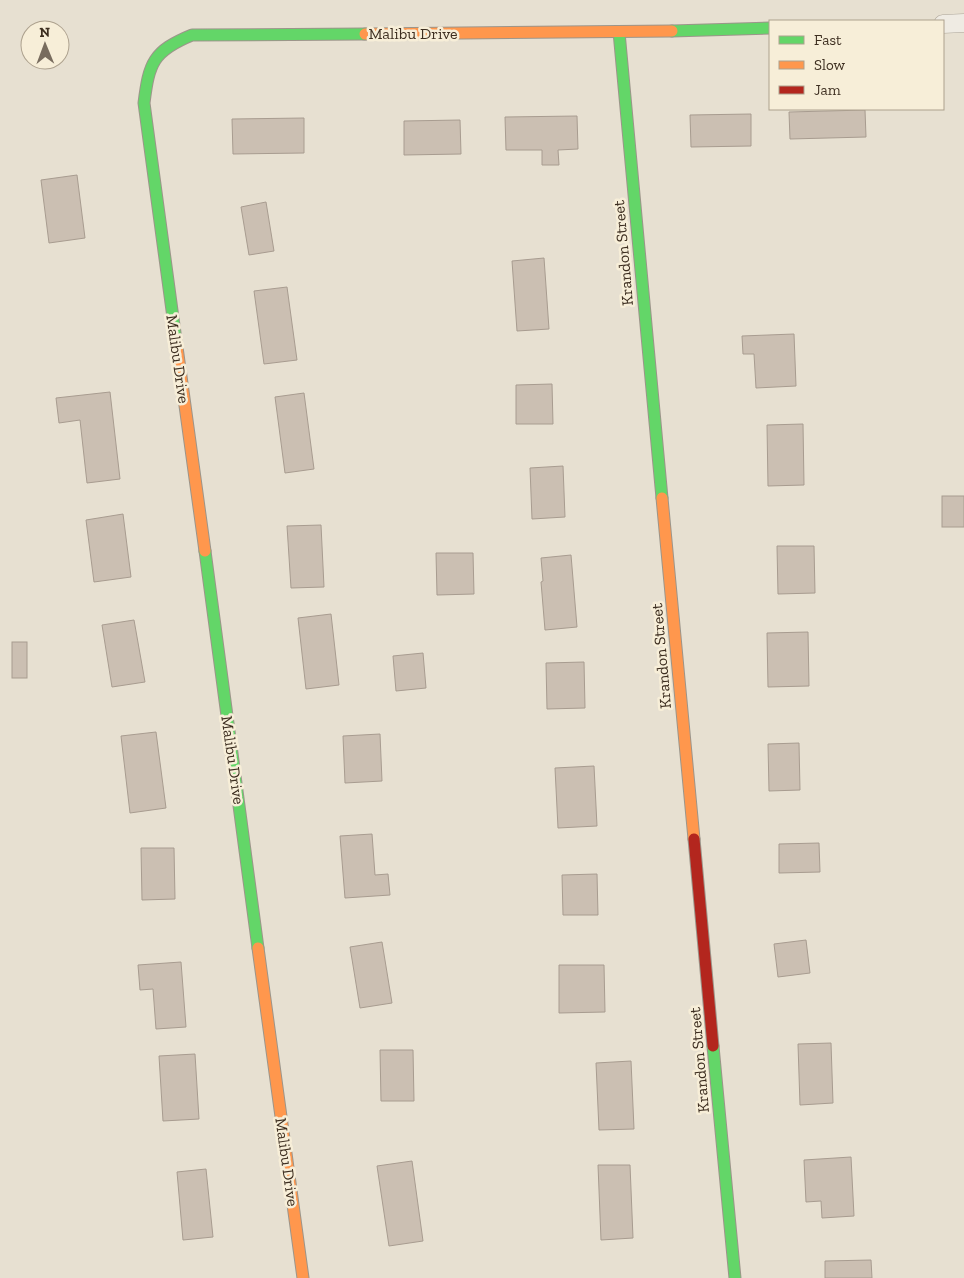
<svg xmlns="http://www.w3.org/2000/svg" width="964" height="1278" font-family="'Zilla Slab',serif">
  <rect width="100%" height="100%" fill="#e7e0d1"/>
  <g fill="#cbbfb2" stroke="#a89c90">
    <path d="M 865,110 L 866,137 L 790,139 L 789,112 Z"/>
    <path d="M 751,114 L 751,146 L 691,147 L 690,115 Z"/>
    <path d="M 577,116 L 578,149 L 558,150 L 559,165 L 542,165 L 542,150 L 506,150 L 505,117 Z"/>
    <path d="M 304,118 L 304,153 L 233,154 L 232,119 Z"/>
    <path d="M 460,120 L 461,154 L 404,155 L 404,121 Z"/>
    <path d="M 77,175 L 85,238 L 49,243 L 41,180 Z"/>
    <path d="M 266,202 L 274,251 L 249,255 L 241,207 Z"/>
    <path d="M 544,258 L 549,329 L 517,331 L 512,261 Z"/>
    <path d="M 287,287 L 297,360 L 264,364 L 254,291 Z"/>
    <path d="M 794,334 L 796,386 L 756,388 L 754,354 L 743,354 L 742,336 Z"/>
    <path d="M 552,384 L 553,424 L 516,424 L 516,385 Z"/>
    <path d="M 110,392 L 120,479 L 87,483 L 80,420 L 59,423 L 56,398 Z"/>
    <path d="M 304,393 L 314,469 L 285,473 L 275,397 Z"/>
    <path d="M 803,424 L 804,485 L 768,486 L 767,425 Z"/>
    <path d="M 563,466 L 565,517 L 532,519 L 530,468 Z"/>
    <rect x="942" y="496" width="22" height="31"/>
    <path d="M 123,514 L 131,577 L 94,582 L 86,520 Z"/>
    <path d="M 321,525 L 324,587 L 291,588 L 287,526 Z"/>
    <path d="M 777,546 L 814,546 L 815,593 L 778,594 Z"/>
    <path d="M 436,553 L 473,553 L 474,594 L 437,595 Z"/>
    <path d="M 571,555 L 577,627 L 545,630 L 541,582 L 543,581 L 541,558 Z"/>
    <path d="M 331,614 L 339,685 L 306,689 L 298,618 Z"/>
    <path d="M 134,620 L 145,682 L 112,687 L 102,625 Z"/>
    <path d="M 808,632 L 809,686 L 768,687 L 767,633 Z"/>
    <rect x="12" y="642" width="15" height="36"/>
    <path d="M 423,653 L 426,688 L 396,691 L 393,656 Z"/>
    <path d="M 584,662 L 585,708 L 547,709 L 546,663 Z"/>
    <path d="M 156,732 L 166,808 L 130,813 L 121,736 Z"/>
    <path d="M 380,734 L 382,781 L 345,783 L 343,736 Z"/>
    <path d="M 799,743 L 800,790 L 769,791 L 768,744 Z"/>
    <path d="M 594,766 L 597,826 L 558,828 L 555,768 Z"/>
    <path d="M 372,834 L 375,875 L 388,874 L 390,895 L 345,898 L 340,836 Z"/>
    <path d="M 819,843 L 820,872 L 779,873 L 779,844 Z"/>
    <path d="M 141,848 L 174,848 L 175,899 L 142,900 Z"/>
    <path d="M 597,874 L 598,915 L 563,915 L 562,875 Z"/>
    <path d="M 806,940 L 810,973 L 778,977 L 774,944 Z"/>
    <path d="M 382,942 L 392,1003 L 360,1008 L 350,947 Z"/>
    <path d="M 181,962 L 186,1027 L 156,1029 L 153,989 L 140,990 L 138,965 Z"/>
    <path d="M 559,965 L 604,965 L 605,1012 L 559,1013 Z"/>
    <path d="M 831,1043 L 833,1103 L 800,1105 L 798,1044 Z"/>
    <path d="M 380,1050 L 413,1050 L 414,1101 L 381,1101 Z"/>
    <path d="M 195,1054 L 199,1119 L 163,1121 L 159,1056 Z"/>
    <path d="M 631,1061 L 634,1129 L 599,1130 L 596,1063 Z"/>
    <path d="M 851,1157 L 854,1216 L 822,1218 L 821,1201 L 806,1202 L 804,1160 Z"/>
    <path d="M 412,1161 L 423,1241 L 389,1246 L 377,1166 Z"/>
    <path d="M 598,1165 L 630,1165 L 633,1238 L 601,1240 Z"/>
    <path d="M 206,1169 L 213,1237 L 183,1240 L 177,1172 Z"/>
    <path d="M 871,1260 L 872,1278 L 825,1278 L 825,1261 Z"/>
  </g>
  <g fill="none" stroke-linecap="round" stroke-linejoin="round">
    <defs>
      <path id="street" d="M 943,24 L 964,23"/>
      <g id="fast">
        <path d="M 672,31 L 770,28"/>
        <path d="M 619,32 L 662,498"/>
        <path d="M 176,340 L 144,103 C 149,63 153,51 192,35 L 365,34"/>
        <path d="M 205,551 L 258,948"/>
        <path d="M 713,1046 L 735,1278"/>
      </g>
      <g id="slow">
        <path d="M 365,34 L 672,31"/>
        <path d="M 176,340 L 205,551"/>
        <path d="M 662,498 L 694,839"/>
        <path d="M 258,948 L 303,1278"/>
      </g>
      <path id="jam" d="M 694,839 L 713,1046"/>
    </defs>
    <use href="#street" stroke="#ada599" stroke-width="19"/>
    <use href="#fast" stroke="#9c958a" stroke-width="13"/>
    <use href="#slow" stroke="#9c958a" stroke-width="13"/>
    <use href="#jam" stroke="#9c958a" stroke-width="13"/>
    <use href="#street" stroke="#efebe3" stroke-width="18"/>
    <use href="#fast" stroke="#63d668" stroke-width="11"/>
    <use href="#slow" stroke="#ff974d" stroke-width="11"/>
    <use href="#jam" stroke="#b3261e" stroke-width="11"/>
  </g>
  <g text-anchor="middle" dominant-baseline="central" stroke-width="5" stroke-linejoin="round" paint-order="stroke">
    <g font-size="16" fill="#3d2e20" stroke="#f7eed8">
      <text x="413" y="33">Malibu Drive</text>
      <text transform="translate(623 253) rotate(-95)">Krandon Street</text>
      <text transform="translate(178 359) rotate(82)">Malibu Drive</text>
      <text transform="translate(661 656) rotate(-95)">Krandon Street</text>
      <text transform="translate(233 760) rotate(82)">Malibu Drive</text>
      <text transform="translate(699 1060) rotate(-95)">Krandon Street</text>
      <text transform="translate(287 1162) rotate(82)">Malibu Drive</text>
    </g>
  </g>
  <rect x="769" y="20" width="175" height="90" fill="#f7eed8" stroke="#ada18e"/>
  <rect x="779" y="36" width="25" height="8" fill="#63d668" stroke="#ada18e"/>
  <text x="814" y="45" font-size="15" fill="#3d2e20">Fast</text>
  <rect x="779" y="61" width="25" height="8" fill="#ff974d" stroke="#ada18e"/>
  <text x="814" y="70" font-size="15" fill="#3d2e20">Slow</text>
  <rect x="779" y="86" width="25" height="8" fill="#b3261e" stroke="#ada18e"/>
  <text x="814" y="95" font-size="15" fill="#3d2e20">Jam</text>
  <g transform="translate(45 45) rotate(359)"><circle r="24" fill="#f7eed8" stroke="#ada18e"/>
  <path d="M0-4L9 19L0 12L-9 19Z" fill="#786c5e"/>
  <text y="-8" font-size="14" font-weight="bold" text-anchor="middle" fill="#3d2e20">N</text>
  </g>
</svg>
